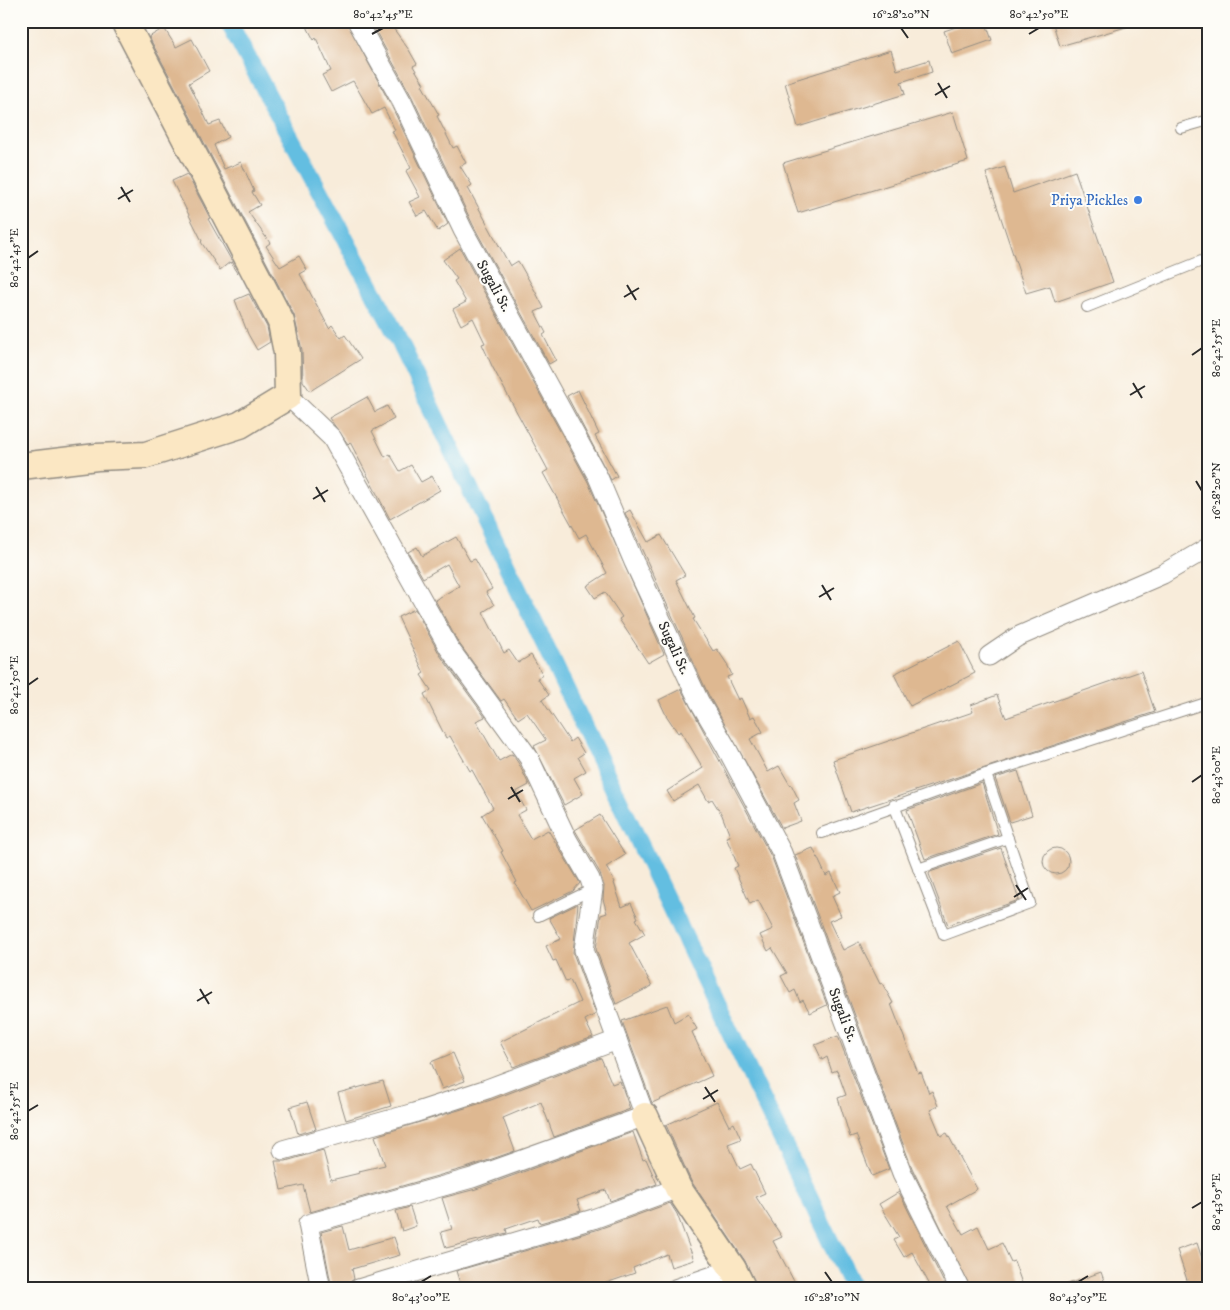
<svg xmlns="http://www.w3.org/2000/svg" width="1230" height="1310" font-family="'IM FELL DW Pica',serif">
  <rect width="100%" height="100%" fill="#fdfcf7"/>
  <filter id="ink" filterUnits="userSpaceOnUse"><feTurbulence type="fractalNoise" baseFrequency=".02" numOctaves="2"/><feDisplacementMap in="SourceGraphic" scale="10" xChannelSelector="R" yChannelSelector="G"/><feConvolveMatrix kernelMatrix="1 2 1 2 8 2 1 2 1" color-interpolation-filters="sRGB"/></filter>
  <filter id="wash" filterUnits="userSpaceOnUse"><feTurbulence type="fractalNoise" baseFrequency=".0096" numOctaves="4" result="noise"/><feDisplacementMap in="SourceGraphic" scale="20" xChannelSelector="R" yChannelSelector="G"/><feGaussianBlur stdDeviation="1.12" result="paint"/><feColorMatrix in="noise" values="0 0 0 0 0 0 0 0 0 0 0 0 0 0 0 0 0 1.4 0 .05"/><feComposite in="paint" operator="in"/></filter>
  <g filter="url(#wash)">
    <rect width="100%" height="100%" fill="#f8ecda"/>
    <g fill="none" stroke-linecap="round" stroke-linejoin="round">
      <path stroke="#63bee1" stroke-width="18" d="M 228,21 L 395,332 L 853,1289"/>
    </g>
    <g id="blocks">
      <g fill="#deb891">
        <path d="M 304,21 L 346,21 L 392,107 L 448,224 L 438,231 L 426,211 L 417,216 L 409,202 L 420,197 L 406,171 L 411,168 L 392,131 L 395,130 L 384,108 L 372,114 L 353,81 L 331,92 L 322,75 L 331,71 L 316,38 L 314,40 Z"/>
        <path d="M 370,21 L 388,21 L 409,50 L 417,64 L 413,66 L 424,84 L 422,85 L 439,115 L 437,116 L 453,148 L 457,146 L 466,163 L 460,166 L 472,185 L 468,188 L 510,266 L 518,261 L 534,289 L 544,308 L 535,312 L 546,333 L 543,335 L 556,360 L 549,364 L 473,225 L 412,97 Z"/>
        <path d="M 974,21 L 985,21 L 992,40 L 952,54 L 944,31 Z"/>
        <path d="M 1052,21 L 1132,21 L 1133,25 L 1060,46 Z"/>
        <path d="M 164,28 L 176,47 L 192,39 L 209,71 L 189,83 L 209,125 L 220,121 L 228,137 L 214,145 L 224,169 L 241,162 L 254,191 L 252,192 L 260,205 L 248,212 L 270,243 L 266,246 L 280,267 L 299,256 L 307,270 L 300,274 L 329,328 L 332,325 L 341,338 L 345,335 L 361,359 L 310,391 L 303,381 L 302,350 L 294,315 L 149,37 Z"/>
        <path d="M 891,50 L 897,70 L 929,60 L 932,72 L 901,82 L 905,94 L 798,127 L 785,83 Z"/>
        <path d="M 953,112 L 968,161 L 798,213 L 783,163 Z"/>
        <path d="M 1005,167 L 1013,193 L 1075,171 L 1113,282 L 1055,302 L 1050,286 L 1026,293 L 986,173 Z"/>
        <path d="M 187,174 L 210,218 L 208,219 L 238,272 L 237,273 L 230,262 L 220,270 L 201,242 L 202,241 L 172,181 Z"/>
        <path d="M 460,248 L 588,482 L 664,654 L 648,663 L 619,619 L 622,617 L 605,592 L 595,598 L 587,586 L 607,573 L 586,534 L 579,538 L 543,473 L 548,470 L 492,366 L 482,344 L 485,343 L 473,318 L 461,325 L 453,309 L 466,302 L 454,281 L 457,279 L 443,260 Z"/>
        <path d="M 249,294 L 267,327 L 270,342 L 257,350 L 248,334 L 235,300 Z"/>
        <path d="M 578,390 L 599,434 L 595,436 L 617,476 L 611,480 L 567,396 Z"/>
        <path d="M 367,397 L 375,412 L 387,406 L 394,419 L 372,431 L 385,457 L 390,454 L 400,471 L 411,465 L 421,482 L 432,476 L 440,490 L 390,519 L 350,442 L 348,444 L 329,418 Z"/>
        <path d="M 630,510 L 648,542 L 661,535 L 685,575 L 676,580 L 695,618 L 693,619 L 713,651 L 717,649 L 727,664 L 732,675 L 727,677 L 738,700 L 741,698 L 750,718 L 754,716 L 763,732 L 750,739 L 768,772 L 779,766 L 790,785 L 791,784 L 799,800 L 794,803 L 801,821 L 782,828 L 709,696 L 625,513 Z"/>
        <path d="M 456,537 L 470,561 L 475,559 L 492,589 L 486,592 L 494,605 L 483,612 L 504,653 L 509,650 L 518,663 L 531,655 L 543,675 L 537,678 L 549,695 L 542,700 L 570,742 L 575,738 L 584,753 L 578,757 L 586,771 L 574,778 L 583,794 L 564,805 L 534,746 L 546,740 L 527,713 L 518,719 L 504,699 L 501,701 L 458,642 L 435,600 L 459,586 L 447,564 L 423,578 L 408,552 L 417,547 L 422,556 Z"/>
        <path d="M 415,609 L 440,655 L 483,714 L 485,717 L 476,721 L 499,761 L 512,754 L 519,764 L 529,785 L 516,792 L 526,810 L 517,815 L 531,839 L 548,830 L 580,883 L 573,891 L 531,911 L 515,883 L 517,882 L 501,852 L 503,851 L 482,815 L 493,808 L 472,770 L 470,771 L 450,736 L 446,738 L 424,694 L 431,690 L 421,675 L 424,673 L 398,617 Z"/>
        <path d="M 959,641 L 975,673 L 910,706 L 894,674 Z"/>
        <path d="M 1141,671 L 1155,712 L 851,812 L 833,760 L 973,712 L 971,705 L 997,695 L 1006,718 Z"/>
        <path d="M 681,689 L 772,858 L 827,1005 L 810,1013 L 803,1000 L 800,1002 L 795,990 L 790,993 L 781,976 L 787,973 L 772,948 L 768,951 L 760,935 L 773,929 L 758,900 L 750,904 L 734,868 L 738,866 L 726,837 L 730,836 L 722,815 L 712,799 L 708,801 L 699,785 L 673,801 L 667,791 L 703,768 L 681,731 L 678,733 L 666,715 L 659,700 Z"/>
        <path d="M 1018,771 L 1032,815 L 1010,822 L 995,778 Z"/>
        <path d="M 982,783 L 998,834 L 925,859 L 907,810 Z"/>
        <path d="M 600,815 L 625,855 L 606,867 L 615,882 L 614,883 L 622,907 L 631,903 L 638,918 L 636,919 L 645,934 L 629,943 L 652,986 L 616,1004 L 596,949 L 601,915 L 607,913 L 603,899 L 604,886 L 600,873 L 575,830 Z"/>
        <path d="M 813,848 L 826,876 L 831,873 L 840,892 L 832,896 L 841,916 L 829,921 L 843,950 L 859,942 L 880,984 L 882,983 L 893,1003 L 891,1004 L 918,1073 L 921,1072 L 929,1093 L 932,1091 L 938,1106 L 930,1110 L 941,1136 L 947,1133 L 977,1189 L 947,1206 L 963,1234 L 978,1226 L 989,1249 L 1002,1243 L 1011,1262 L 1014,1261 L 1024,1289 L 971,1289 L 912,1168 L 795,855 Z"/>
        <path d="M 1001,848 L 1019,900 L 948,925 L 929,874 L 930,872 Z"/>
        <circle cx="1056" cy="861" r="13"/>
        <path d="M 578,904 L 573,953 L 596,1014 L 585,1020 L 593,1037 L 513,1067 L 500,1042 L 580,1002 L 570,980 L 566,982 L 556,960 L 553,961 L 546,946 L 561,939 L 549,918 Z"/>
        <path d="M 667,1005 L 674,1022 L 688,1014 L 697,1029 L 692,1032 L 712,1076 L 652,1103 L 622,1021 Z"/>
        <path d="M 838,1036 L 889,1169 L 872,1176 L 856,1135 L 850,1137 L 838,1098 L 846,1095 L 837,1070 L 832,1072 L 827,1057 L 822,1060 L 815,1045 Z"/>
        <path d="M 453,1053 L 465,1081 L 442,1089 L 431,1062 Z"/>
        <path d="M 601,1058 L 612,1084 L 620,1081 L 630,1109 L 554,1137 L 541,1102 L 503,1118 L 515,1151 L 469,1167 L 310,1212 L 303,1185 L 281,1190 L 275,1161 L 286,1161 L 323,1150 L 331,1180 L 360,1173 L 359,1171 L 385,1165 L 375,1136 L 491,1100 Z"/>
        <path d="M 383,1081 L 391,1106 L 346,1120 L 338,1093 Z"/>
        <path d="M 307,1102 L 316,1129 L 298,1134 L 290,1107 Z"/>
        <path d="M 717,1102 L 729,1126 L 734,1123 L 741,1139 L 728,1144 L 740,1169 L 751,1164 L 765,1193 L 756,1197 L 782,1237 L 773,1241 L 798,1289 L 758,1289 L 745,1261 L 691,1181 L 666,1125 Z"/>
        <path d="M 633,1132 L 643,1160 L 646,1159 L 657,1184 L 610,1201 L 606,1190 L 577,1200 L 581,1211 L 540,1223 L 538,1218 L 506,1229 L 507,1233 L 446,1248 L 441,1232 L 452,1229 L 442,1198 L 476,1189 Z"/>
        <path d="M 899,1192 L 947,1289 L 932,1289 L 912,1252 L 904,1257 L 894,1240 L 899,1237 L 879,1204 Z"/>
        <path d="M 670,1203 L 677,1214 L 694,1260 L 671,1267 L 667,1254 L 633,1268 L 635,1273 L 606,1283 L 608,1289 L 462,1289 L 456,1271 L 596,1230 Z"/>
        <path d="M 410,1207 L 416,1226 L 402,1231 L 396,1211 Z"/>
        <path d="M 343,1226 L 349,1250 L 394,1237 L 400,1255 L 352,1269 L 354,1279 L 350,1282 L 347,1289 L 332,1289 L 321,1232 Z"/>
        <path d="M 1197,1243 L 1209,1280 L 1189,1286 L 1177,1250 Z"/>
        <path d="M 1101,1272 L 1107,1289 L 1060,1289 L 1060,1287 Z"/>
      </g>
    </g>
  </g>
  <g filter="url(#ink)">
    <use href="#blocks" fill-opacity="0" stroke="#928c82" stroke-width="1"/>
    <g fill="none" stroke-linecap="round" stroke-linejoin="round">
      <defs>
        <g id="lane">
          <path d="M 1181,128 L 1209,120"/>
          <path d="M 1087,307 L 1209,258"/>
          <path d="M 894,805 L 944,935 L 1030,903 L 986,774"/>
          <path d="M 822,833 L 986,774 L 1209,702"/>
          <path d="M 918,869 L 1008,838"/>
          <path d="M 538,916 L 593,889"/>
        </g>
        <g id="street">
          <path d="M 357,21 L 402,102 L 463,230 L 598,477 L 634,562 L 699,701 L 726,747 L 782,853 L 902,1173 L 960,1289"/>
          <path d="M 288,396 L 332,438 L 449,648 L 529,758 L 567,839 L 590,879 L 593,889 L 584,950 L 645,1116 L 472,1178 L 308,1224 L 321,1289"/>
          <path d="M 989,656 L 1017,637 L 1163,574 L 1209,547"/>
          <path d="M 283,1150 L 414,1113 L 487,1089 L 617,1040"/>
          <path d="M 358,1289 L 593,1219 L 678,1188"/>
          <path d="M 675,1289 L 733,1269"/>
        </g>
        <g id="secondary">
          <path d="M 21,466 L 97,457 L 146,455 L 240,425 L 288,396 L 287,353 L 281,322 L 124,21"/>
          <path d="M 645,1116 L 678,1188 L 733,1269 L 743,1289"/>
        </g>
      </defs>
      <use href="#lane" stroke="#928c82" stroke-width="12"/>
      <use href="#street" stroke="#928c82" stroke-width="21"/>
      <use href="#secondary" stroke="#928c82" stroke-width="29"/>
      <use href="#lane" stroke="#fff" stroke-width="10"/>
      <use href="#street" stroke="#fff" stroke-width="19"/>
      <use href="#secondary" stroke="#fbe7c3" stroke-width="26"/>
    </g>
  </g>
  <path fill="none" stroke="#2b2b2b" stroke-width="2" d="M 901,28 L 908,38M 372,34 L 383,28M 1029,34 L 1039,28M 938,83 L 947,98M 935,95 L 950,86M 121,187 L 130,202M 118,199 L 133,190M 28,258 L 38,251M 627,285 L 636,300M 624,297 L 639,288M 1192,355 L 1202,348M 1133,383 L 1142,398M 1130,395 L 1145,386M 1196,481 L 1202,491M 316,487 L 325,502M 313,499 L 328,490M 822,585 L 831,600M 819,597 L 834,588M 28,685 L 38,678M 1192,782 L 1202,775M 511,787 L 520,802M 508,799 L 523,790M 1016,885 L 1026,900M 1014,897 L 1028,888M 200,989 L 209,1004M 197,1001 L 212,992M 705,1087 L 715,1102M 703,1099 L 718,1090M 28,1111 L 38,1105M 1192,1208 L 1202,1202M 825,1272 L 832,1282M 421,1282 L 431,1276M 1078,1282 L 1088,1276"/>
  <circle fill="#3f7fe0" stroke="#fdfcf7" stroke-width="2" cx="1138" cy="200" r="5"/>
  <g text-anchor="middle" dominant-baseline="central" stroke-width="4" stroke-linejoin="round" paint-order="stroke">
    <g font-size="15" fill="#366cbe" stroke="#fdfcf7" text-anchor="end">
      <text x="1128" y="200">Priya Pickles</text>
    </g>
    <g font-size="15" fill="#2b2b2b" stroke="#fdfcf7">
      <text transform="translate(494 286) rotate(61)">Sugali St.</text>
      <text transform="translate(674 648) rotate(65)">Sugali St.</text>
      <text transform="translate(843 1015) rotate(69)">Sugali St.</text>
    </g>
  </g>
  <rect width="1230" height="1310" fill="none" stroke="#fdfcf7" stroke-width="55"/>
  <rect x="28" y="28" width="1174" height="1254" fill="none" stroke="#2b2b2b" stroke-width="2"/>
  <g font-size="12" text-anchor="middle" fill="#2b2b2b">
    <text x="383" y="18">80°42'45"E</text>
    <text x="901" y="18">16°28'20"N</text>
    <text x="1039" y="18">80°42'50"E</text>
    <text transform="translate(14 258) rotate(-90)" y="4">80°42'45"E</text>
    <text transform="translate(1216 348) rotate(-90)" y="4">80°42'55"E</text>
    <text transform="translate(1216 491) rotate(-90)" y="4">16°28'20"N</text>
    <text transform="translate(14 685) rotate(-90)" y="4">80°42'50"E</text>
    <text transform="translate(1216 775) rotate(-90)" y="4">80°43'00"E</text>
    <text transform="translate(14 1111) rotate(-90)" y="4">80°42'55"E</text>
    <text transform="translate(1216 1202) rotate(-90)" y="4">80°43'05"E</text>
    <text x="421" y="1301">80°43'00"E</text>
    <text x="832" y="1301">16°28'10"N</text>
    <text x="1078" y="1301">80°43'05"E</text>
  </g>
</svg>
